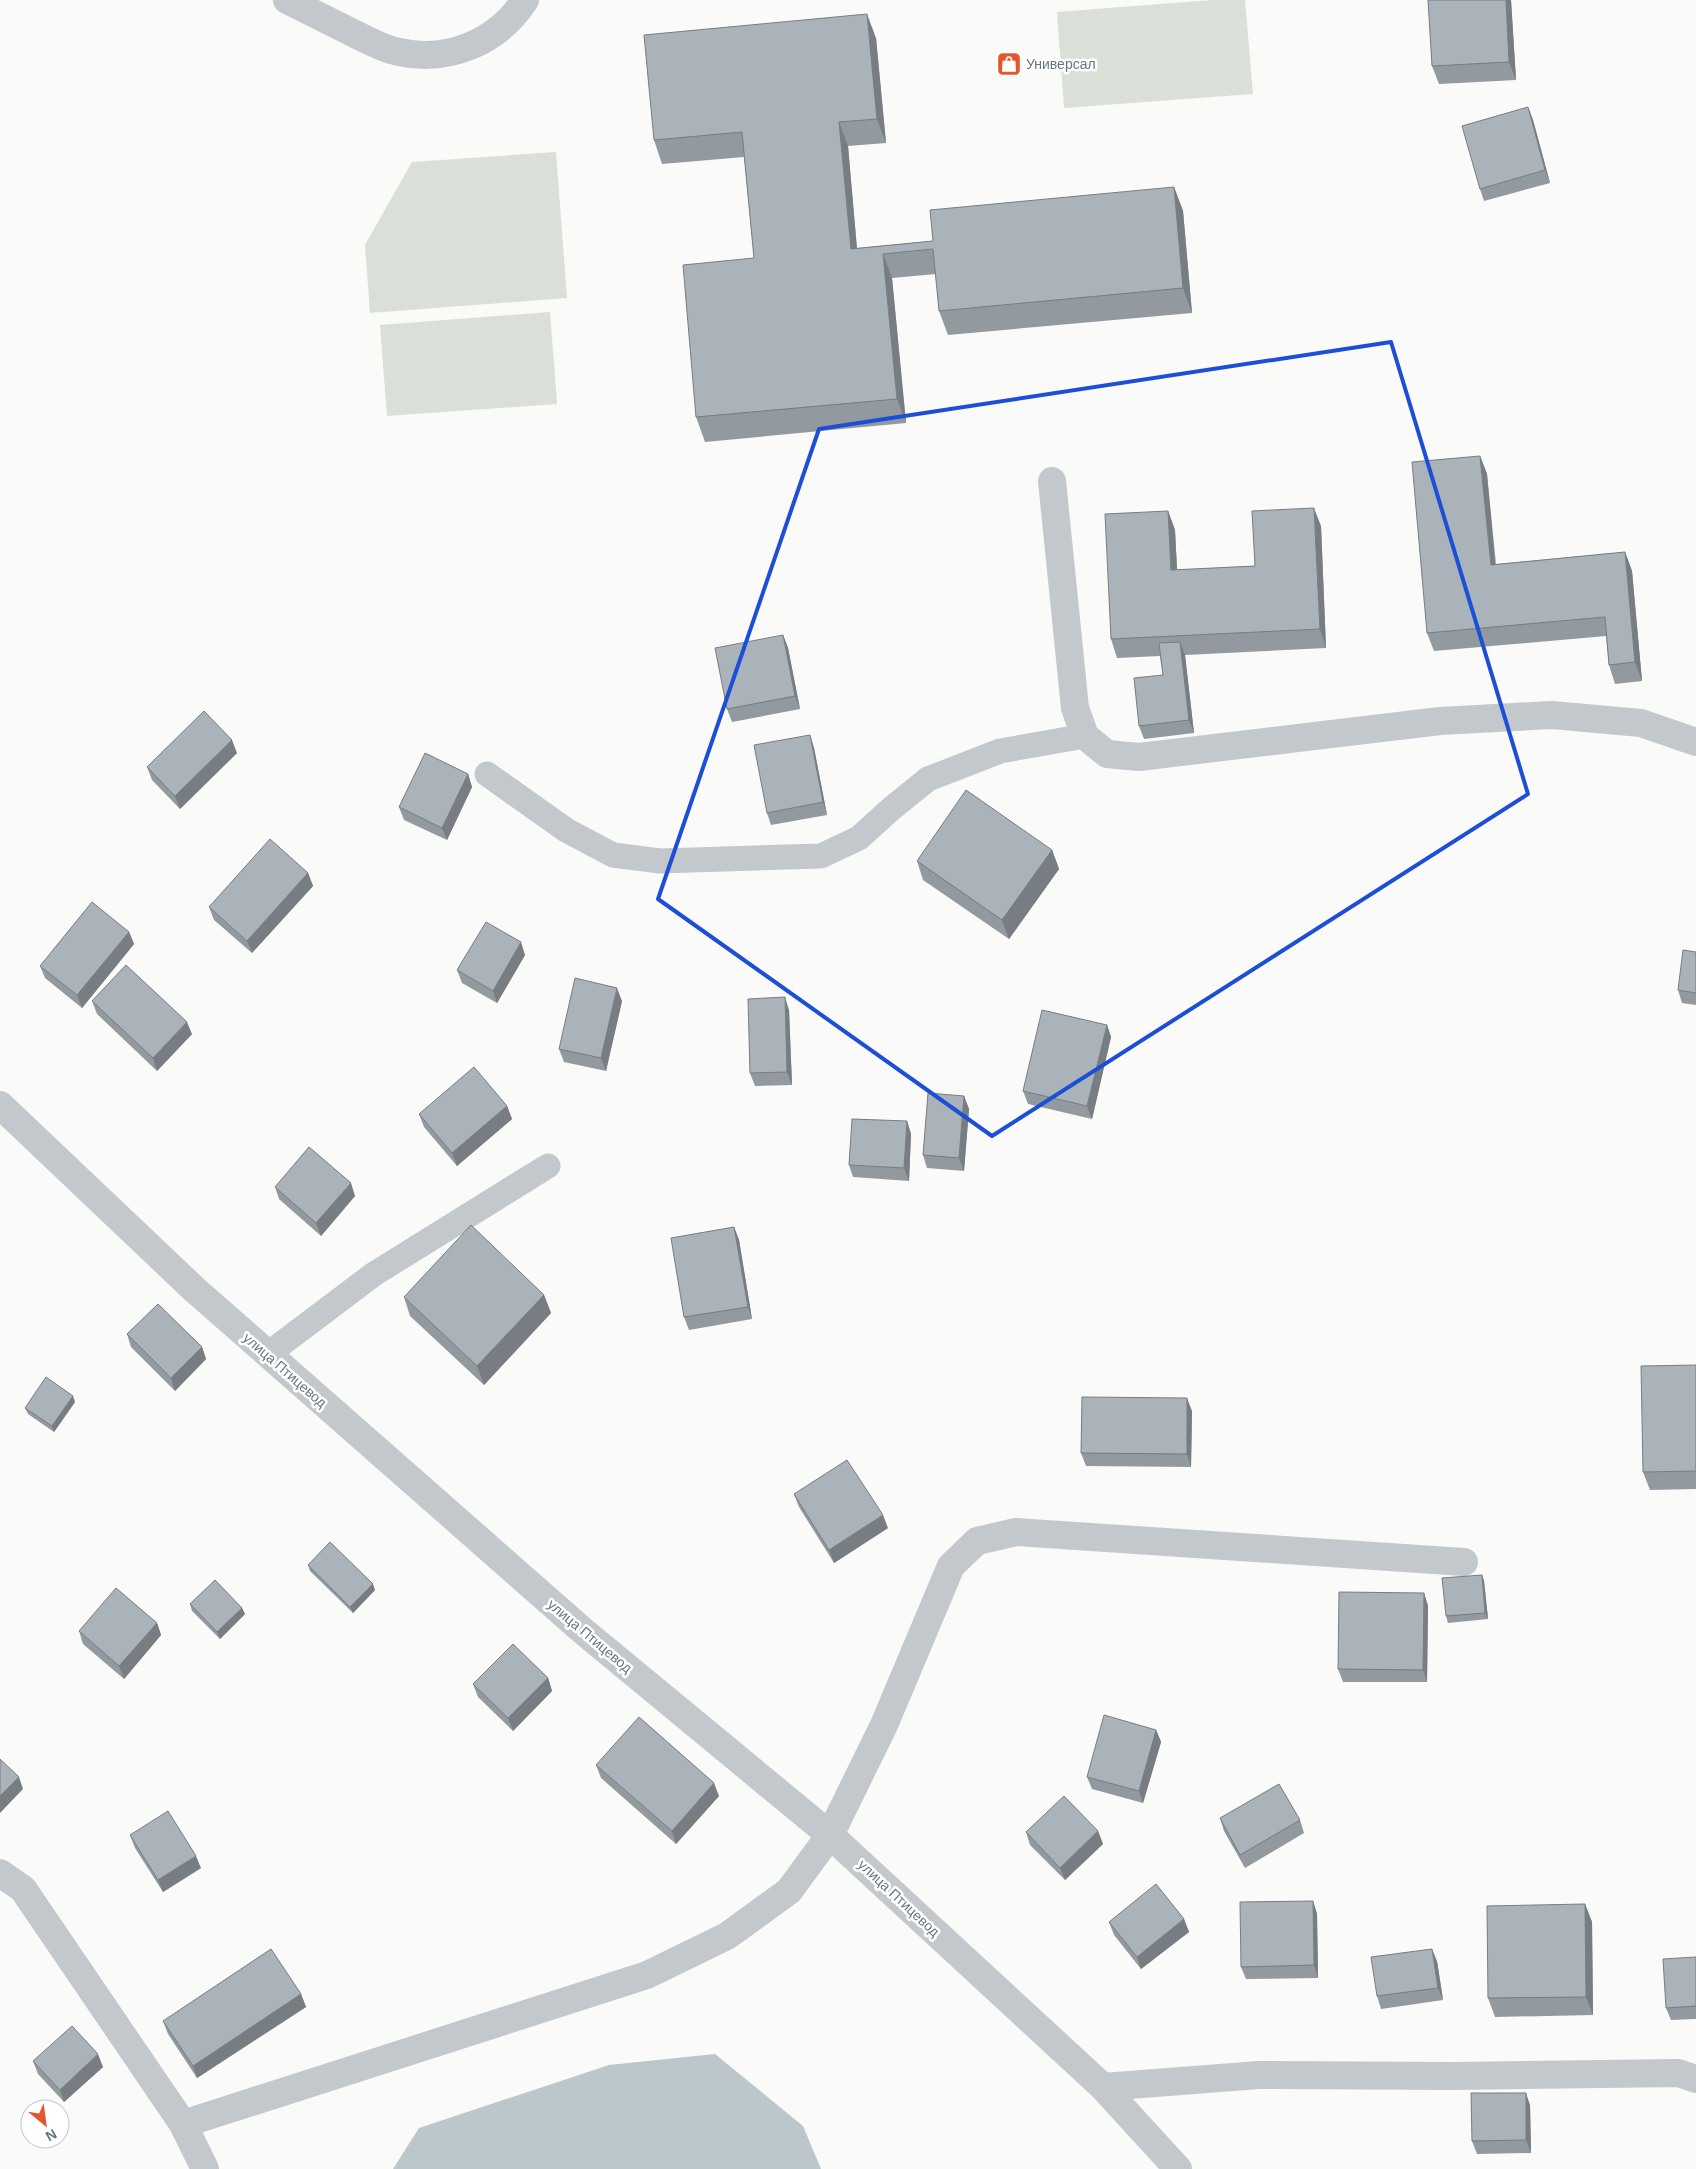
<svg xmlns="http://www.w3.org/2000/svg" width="1696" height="2169" font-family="Arial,sans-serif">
  <rect width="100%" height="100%" fill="#fafaf8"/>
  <g fill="#dadfd7">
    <path d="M 1212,0 L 1245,0 L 1253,94 L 1064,108 L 1057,12 Z"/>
    <path d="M 556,152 L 567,298 L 370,313 L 365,245 L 412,162 Z"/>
    <path d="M 550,312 L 557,404 L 387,416 L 380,325 Z"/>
  </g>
  <path fill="#bbc7cb" d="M 715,2054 L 803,2126 L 821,2169 L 393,2169 L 419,2128 L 609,2065 Z"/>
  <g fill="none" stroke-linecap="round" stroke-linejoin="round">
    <g stroke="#c3c8cc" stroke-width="25">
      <path d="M 487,774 L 566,830 L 613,855 L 660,861 L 821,856 L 859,838 L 891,809 L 928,779 L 1000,751 L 1085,736"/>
      <path d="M 268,1354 L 374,1274 L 548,1166"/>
    </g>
    <path stroke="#c3c8cc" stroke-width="28" d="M 287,0 C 309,11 331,22 353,33 C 367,40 383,49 399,52 C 448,63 498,42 525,0"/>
    <g stroke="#c3c8cc" stroke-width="28">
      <path d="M 1052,481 L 1075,708 L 1085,736 L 1107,754 L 1139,757 L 1440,721 L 1552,715 L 1641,723 L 1696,742"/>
      <path d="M 0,1105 L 195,1290 L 268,1354 L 583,1631 L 830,1835 L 1103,2087 L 1178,2169"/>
      <path d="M 0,1873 L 23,1889 L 183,2124 L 205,2169"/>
      <path d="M 1103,2087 L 1259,2075 L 1453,2076 L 1678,2073 L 1696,2079"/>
      <path d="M 183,2124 L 647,1975 L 727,1936 L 789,1891 L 830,1835 L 884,1725 L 951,1566 L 977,1541 L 1016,1532 L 1464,1562"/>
    </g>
  </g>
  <g fill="#929a9f">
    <path d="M 1428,0 L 1511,0 L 1516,80 L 1439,84 L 1432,66 Z"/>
    <path d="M 876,38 L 886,143 L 848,146 L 857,248 L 933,241 L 1174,187 L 1183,211 L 1192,313 L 948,335 L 939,311 L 936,274 L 892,278 L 906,423 L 705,442 L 696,417 L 754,258 L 744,157 L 662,164 L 654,140 Z"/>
    <path d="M 1528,107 L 1533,120 L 1550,183 L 1484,201 L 1480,189 Z"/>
    <path d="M 1480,456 L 1487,474 L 1496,564 L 1625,552 L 1632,571 L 1642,681 L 1615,684 L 1609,665 L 1606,636 L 1434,651 L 1427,633 Z"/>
    <path d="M 1168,511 L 1175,530 L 1177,570 L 1255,566 L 1321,526 L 1326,648 L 1185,655 L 1194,733 L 1144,739 L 1139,726 L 1163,675 L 1160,656 L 1117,658 L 1111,639 Z"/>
    <path d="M 783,635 L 788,648 L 800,709 L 732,722 L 727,709 Z"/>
    <path d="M 810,735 L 814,748 L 827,815 L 771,825 L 767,813 Z"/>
    <path d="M 237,753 L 180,809 L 152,780 L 147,767 Z"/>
    <path d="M 468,774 L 472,787 L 447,840 L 404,820 L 399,807 Z"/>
    <path d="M 1052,850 L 1059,869 L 1009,939 L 923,880 L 917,861 Z"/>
    <path d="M 308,873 L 313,886 L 252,953 L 214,920 L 209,907 Z"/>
    <path d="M 129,932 L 134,944 L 82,1008 L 45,978 L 40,966 Z"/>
    <path d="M 1696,952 L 1696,1005 L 1682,1003 L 1678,990 Z"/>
    <path d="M 525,955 L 497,1003 L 462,983 L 457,970 Z"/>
    <path d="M 92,1001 L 192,1034 L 157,1071 L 97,1014 Z"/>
    <path d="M 622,1001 L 606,1071 L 564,1062 L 559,1049 Z"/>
    <path d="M 789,1010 L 792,1085 L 755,1086 L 750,1073 Z"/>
    <path d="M 1107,1025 L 1111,1037 L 1092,1119 L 1028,1104 L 1023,1091 Z"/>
    <path d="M 964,1096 L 969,1109 L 964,1171 L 927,1168 L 923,1155 Z"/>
    <path d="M 507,1106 L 512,1119 L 457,1166 L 424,1127 L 419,1114 Z"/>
    <path d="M 907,1121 L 911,1134 L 909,1181 L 853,1177 L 849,1165 Z"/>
    <path d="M 275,1187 L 355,1196 L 321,1236 L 279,1199 Z"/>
    <path d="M 734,1227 L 739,1240 L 752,1319 L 689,1330 L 684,1317 Z"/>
    <path d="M 544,1295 L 551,1313 L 484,1385 L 410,1316 L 404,1297 Z"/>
    <path d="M 127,1334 L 202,1347 L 206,1359 L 175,1391 L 131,1347 Z"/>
    <path d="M 1696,1365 L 1696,1489 L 1650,1490 L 1643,1472 Z"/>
    <path d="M 75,1402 L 54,1432 L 28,1414 L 25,1408 Z"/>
    <path d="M 1192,1411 L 1191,1467 L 1086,1466 L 1081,1453 Z"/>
    <path d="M 794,1494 L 888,1528 L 834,1563 L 799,1507 Z"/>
    <path d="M 308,1565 L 375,1590 L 353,1613 L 310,1571 Z"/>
    <path d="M 1482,1575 L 1484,1581 L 1488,1619 L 1448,1623 L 1446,1616 Z"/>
    <path d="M 1424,1593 L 1428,1606 L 1427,1682 L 1343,1682 L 1338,1669 Z"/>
    <path d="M 190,1604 L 242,1608 L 245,1614 L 220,1639 L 192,1611 Z"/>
    <path d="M 157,1623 L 161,1635 L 124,1679 L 83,1644 L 79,1631 Z"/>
    <path d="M 548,1678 L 552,1691 L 513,1731 L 478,1697 L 473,1684 Z"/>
    <path d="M 1156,1730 L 1161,1742 L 1143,1803 L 1092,1789 L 1087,1777 Z"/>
    <path d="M 596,1765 L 719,1796 L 676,1844 L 601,1778 Z"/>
    <path d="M 1220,1818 L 1300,1820 L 1304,1833 L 1245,1868 L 1224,1831 Z"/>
    <path d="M 1098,1831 L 1103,1844 L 1065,1880 L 1030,1845 L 1026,1832 Z"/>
    <path d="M 130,1835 L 201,1868 L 163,1892 L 135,1848 Z"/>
    <path d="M 1313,1901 L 1317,1914 L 1318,1978 L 1246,1979 L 1241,1967 Z"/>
    <path d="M 1585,1904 L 1592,1922 L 1593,2015 L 1495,2017 L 1488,1998 Z"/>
    <path d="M 1184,1919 L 1189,1932 L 1141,1969 L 1114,1935 L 1109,1922 Z"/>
    <path d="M 1696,1957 L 1696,2019 L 1671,2020 L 1666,2008 Z"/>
    <path d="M 1437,1961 L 1443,2000 L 1381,2009 L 1377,1996 Z"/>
    <path d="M 301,1994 L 306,2007 L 197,2078 L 168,2034 L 163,2021 Z"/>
    <path d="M 33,2061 L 103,2067 L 64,2102 L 38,2074 Z"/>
    <path d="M 1530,2105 L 1531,2153 L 1477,2154 L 1472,2141 Z"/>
  </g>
  <g fill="#777d82">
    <path d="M 1506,0 L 1511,0 L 1516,80 L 1509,62 Z"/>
    <path d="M 867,14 L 876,38 L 886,143 L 877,119 Z"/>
    <path d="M 1528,107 L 1533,120 L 1550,183 L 1545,170 Z"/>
    <path d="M 839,122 L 848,146 L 859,273 L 851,249 Z"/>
    <path d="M 1174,187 L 1183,211 L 1192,313 L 1183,288 Z"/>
    <path d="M 883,254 L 892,278 L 906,423 L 897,399 Z"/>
    <path d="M 1480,456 L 1487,474 L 1497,584 L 1491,565 Z"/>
    <path d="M 1314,508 L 1321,526 L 1326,648 L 1320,629 Z"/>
    <path d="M 1168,511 L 1175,530 L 1178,589 L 1171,570 Z"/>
    <path d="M 1625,552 L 1632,571 L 1642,681 L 1635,662 Z"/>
    <path d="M 783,635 L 788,648 L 800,709 L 795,696 Z"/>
    <path d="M 1180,642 L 1185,655 L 1194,733 L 1189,720 Z"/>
    <path d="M 810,735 L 814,748 L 827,815 L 823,802 Z"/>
    <path d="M 232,740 L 237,753 L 180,809 L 175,796 Z"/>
    <path d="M 468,774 L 472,787 L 447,840 L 442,828 Z"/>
    <path d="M 1052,850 L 1059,869 L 1009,939 L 1002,920 Z"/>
    <path d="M 308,873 L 313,886 L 252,953 L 247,941 Z"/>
    <path d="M 129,932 L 134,944 L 82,1008 L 77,995 Z"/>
    <path d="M 521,942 L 525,955 L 497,1003 L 493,991 Z"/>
    <path d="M 617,988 L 622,1001 L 606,1071 L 601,1058 Z"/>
    <path d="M 785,997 L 789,1010 L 792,1085 L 787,1072 Z"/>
    <path d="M 187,1022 L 192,1034 L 157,1071 L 153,1058 Z"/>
    <path d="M 1107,1025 L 1111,1037 L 1092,1119 L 1087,1106 Z"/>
    <path d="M 964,1096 L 969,1109 L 964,1171 L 959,1158 Z"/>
    <path d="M 507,1106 L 512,1119 L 457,1166 L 452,1153 Z"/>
    <path d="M 907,1121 L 911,1134 L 909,1181 L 904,1168 Z"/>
    <path d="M 351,1183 L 355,1196 L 321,1236 L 316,1223 Z"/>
    <path d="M 734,1227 L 739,1240 L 752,1319 L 748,1307 Z"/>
    <path d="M 544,1295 L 551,1313 L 484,1385 L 477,1366 Z"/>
    <path d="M 202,1347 L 206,1359 L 175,1391 L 171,1378 Z"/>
    <path d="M 73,1396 L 75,1402 L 54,1432 L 52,1426 Z"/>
    <path d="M 1187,1398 L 1192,1411 L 1191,1467 L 1187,1454 Z"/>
    <path d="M 883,1515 L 888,1528 L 834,1563 L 829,1550 Z"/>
    <path d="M 1482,1575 L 1484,1581 L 1488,1619 L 1485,1613 Z"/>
    <path d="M 373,1584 L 375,1590 L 353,1613 L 350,1607 Z"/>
    <path d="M 1424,1593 L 1428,1606 L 1427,1682 L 1423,1670 Z"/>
    <path d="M 242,1608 L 245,1614 L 220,1639 L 217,1632 Z"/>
    <path d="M 157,1623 L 161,1635 L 124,1679 L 119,1666 Z"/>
    <path d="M 548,1678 L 552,1691 L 513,1731 L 508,1718 Z"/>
    <path d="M 1156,1730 L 1161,1742 L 1143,1803 L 1139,1791 Z"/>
    <path d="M 19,1777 L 23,1789 L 0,1813 L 0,1796 Z"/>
    <path d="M 714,1783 L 719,1796 L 676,1844 L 672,1831 Z"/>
    <path d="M 1098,1831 L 1103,1844 L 1065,1880 L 1060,1868 Z"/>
    <path d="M 196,1856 L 201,1868 L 163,1892 L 158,1880 Z"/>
    <path d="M 1313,1901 L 1317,1914 L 1318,1978 L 1314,1965 Z"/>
    <path d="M 1585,1904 L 1592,1922 L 1593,2015 L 1586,1997 Z"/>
    <path d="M 1184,1919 L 1189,1932 L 1141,1969 L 1137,1957 Z"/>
    <path d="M 1432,1949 L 1437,1961 L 1443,2000 L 1438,1988 Z"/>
    <path d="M 301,1994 L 306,2007 L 197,2078 L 193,2066 Z"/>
    <path d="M 98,2054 L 103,2067 L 64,2102 L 60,2090 Z"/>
    <path d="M 1526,2093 L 1530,2105 L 1531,2153 L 1526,2140 Z"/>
  </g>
  <g fill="#aab3b9" stroke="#777d82">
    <path d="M 1428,0 L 1506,0 L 1509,62 L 1432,66 Z"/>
    <path d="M 867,14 L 877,119 L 839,122 L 851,249 L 933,241 L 930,210 L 1174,187 L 1183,288 L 939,311 L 933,249 L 883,254 L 897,399 L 696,417 L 683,265 L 754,258 L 742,132 L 654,140 L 644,35 Z"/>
    <path d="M 1528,107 L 1545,170 L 1480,189 L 1462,126 Z"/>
    <path d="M 1480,456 L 1491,565 L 1625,552 L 1635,662 L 1609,665 L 1605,617 L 1427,633 L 1412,462 Z"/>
    <path d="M 1314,508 L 1320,629 L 1111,639 L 1105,514 L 1168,511 L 1171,570 L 1255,566 L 1252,511 Z"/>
    <path d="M 783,635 L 795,696 L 727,709 L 715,648 Z"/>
    <path d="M 1180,642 L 1189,720 L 1139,726 L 1134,678 L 1163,675 L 1159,643 Z"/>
    <path d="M 204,711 L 232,740 L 175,796 L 147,767 Z"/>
    <path d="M 810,735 L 823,802 L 767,813 L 754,745 Z"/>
    <path d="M 425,753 L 468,774 L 442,828 L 399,807 Z"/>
    <path d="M 966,790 L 1052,850 L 1002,920 L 917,861 Z"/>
    <path d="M 270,839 L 308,873 L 247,941 L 209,907 Z"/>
    <path d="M 92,902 L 129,932 L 77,995 L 40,966 Z"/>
    <path d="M 486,922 L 521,942 L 493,991 L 457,970 Z"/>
    <path d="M 1683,950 L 1696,952 L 1696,993 L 1678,990 Z"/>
    <path d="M 126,965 L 187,1022 L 153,1058 L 92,1001 Z"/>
    <path d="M 575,978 L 617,988 L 601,1058 L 559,1049 Z"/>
    <path d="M 785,997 L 787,1072 L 750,1073 L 748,999 Z"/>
    <path d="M 1042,1010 L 1107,1025 L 1087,1106 L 1023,1091 Z"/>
    <path d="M 474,1067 L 507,1106 L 452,1153 L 419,1114 Z"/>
    <path d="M 928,1093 L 964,1096 L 959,1158 L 923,1155 Z"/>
    <path d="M 852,1119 L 907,1121 L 904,1168 L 849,1165 Z"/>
    <path d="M 309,1147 L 351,1183 L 316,1223 L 275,1187 Z"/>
    <path d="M 471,1225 L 544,1295 L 477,1366 L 404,1297 Z"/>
    <path d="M 734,1227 L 748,1307 L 684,1317 L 671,1238 Z"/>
    <path d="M 158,1304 L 202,1347 L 171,1378 L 127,1334 Z"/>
    <path d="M 1696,1365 L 1696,1471 L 1643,1472 L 1641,1366 Z"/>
    <path d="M 46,1377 L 73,1396 L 52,1426 L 25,1408 Z"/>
    <path d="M 1082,1397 L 1187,1398 L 1187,1454 L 1081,1453 Z"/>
    <path d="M 847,1460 L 883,1515 L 829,1550 L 794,1494 Z"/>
    <path d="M 330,1542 L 373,1584 L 350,1607 L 308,1565 Z"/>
    <path d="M 1482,1575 L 1485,1613 L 1446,1616 L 1442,1578 Z"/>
    <path d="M 215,1580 L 242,1608 L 217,1632 L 190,1604 Z"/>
    <path d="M 116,1588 L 157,1623 L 119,1666 L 79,1631 Z"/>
    <path d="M 1339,1592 L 1424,1593 L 1423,1670 L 1338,1669 Z"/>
    <path d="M 513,1644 L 548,1678 L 508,1718 L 473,1684 Z"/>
    <path d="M 1104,1715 L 1156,1730 L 1139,1791 L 1087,1777 Z"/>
    <path d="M 639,1717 L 714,1783 L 672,1831 L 596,1765 Z"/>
    <path d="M 0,1759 L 19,1777 L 0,1796 Z"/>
    <path d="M 1279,1784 L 1300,1820 L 1240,1855 L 1220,1818 Z"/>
    <path d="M 1064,1796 L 1098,1831 L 1060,1868 L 1026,1832 Z"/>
    <path d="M 168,1811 L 196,1856 L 158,1880 L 130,1835 Z"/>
    <path d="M 1156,1884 L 1184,1919 L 1137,1957 L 1109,1922 Z"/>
    <path d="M 1313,1901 L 1314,1965 L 1241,1967 L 1240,1902 Z"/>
    <path d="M 1585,1904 L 1586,1997 L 1488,1998 L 1487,1906 Z"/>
    <path d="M 271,1949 L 301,1994 L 193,2066 L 163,2021 Z"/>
    <path d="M 1432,1949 L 1438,1988 L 1377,1996 L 1371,1957 Z"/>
    <path d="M 1696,1957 L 1696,2006 L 1666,2008 L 1663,1959 Z"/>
    <path d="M 72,2026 L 98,2054 L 60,2090 L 33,2061 Z"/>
    <path d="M 1471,2093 L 1526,2093 L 1526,2140 L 1472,2141 Z"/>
  </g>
  <path fill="none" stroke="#1d4ed8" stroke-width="4" stroke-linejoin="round" d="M 1391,342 L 1528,794 L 992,1136 L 658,899 L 819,429 Z"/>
  <defs>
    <symbol id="shop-square" viewBox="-11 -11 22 22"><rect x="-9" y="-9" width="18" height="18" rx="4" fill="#e4572e" stroke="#fff"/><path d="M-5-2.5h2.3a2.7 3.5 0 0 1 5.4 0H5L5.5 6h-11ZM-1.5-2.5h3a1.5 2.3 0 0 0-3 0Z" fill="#fff"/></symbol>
  </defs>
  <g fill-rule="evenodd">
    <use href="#shop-square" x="995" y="50" width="28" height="28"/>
  </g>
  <g text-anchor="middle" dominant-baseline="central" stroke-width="5" stroke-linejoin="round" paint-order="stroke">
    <g font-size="14" fill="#657683" stroke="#fff" text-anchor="start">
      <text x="1026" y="64">Универсал</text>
    </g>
    <g font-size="14" fill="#657683" stroke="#fff">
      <text transform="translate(285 1370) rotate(41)">улица Птицевод</text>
      <text transform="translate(590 1636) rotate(40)">улица Птицевод</text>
      <text transform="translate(899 1898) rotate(43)">улица Птицевод</text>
    </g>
  </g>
  <g transform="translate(45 2124) rotate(151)"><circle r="24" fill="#ffffff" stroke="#c1c8cd"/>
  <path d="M0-4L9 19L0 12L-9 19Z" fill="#e4572e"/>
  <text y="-8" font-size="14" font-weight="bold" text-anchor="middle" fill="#657683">N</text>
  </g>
</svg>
